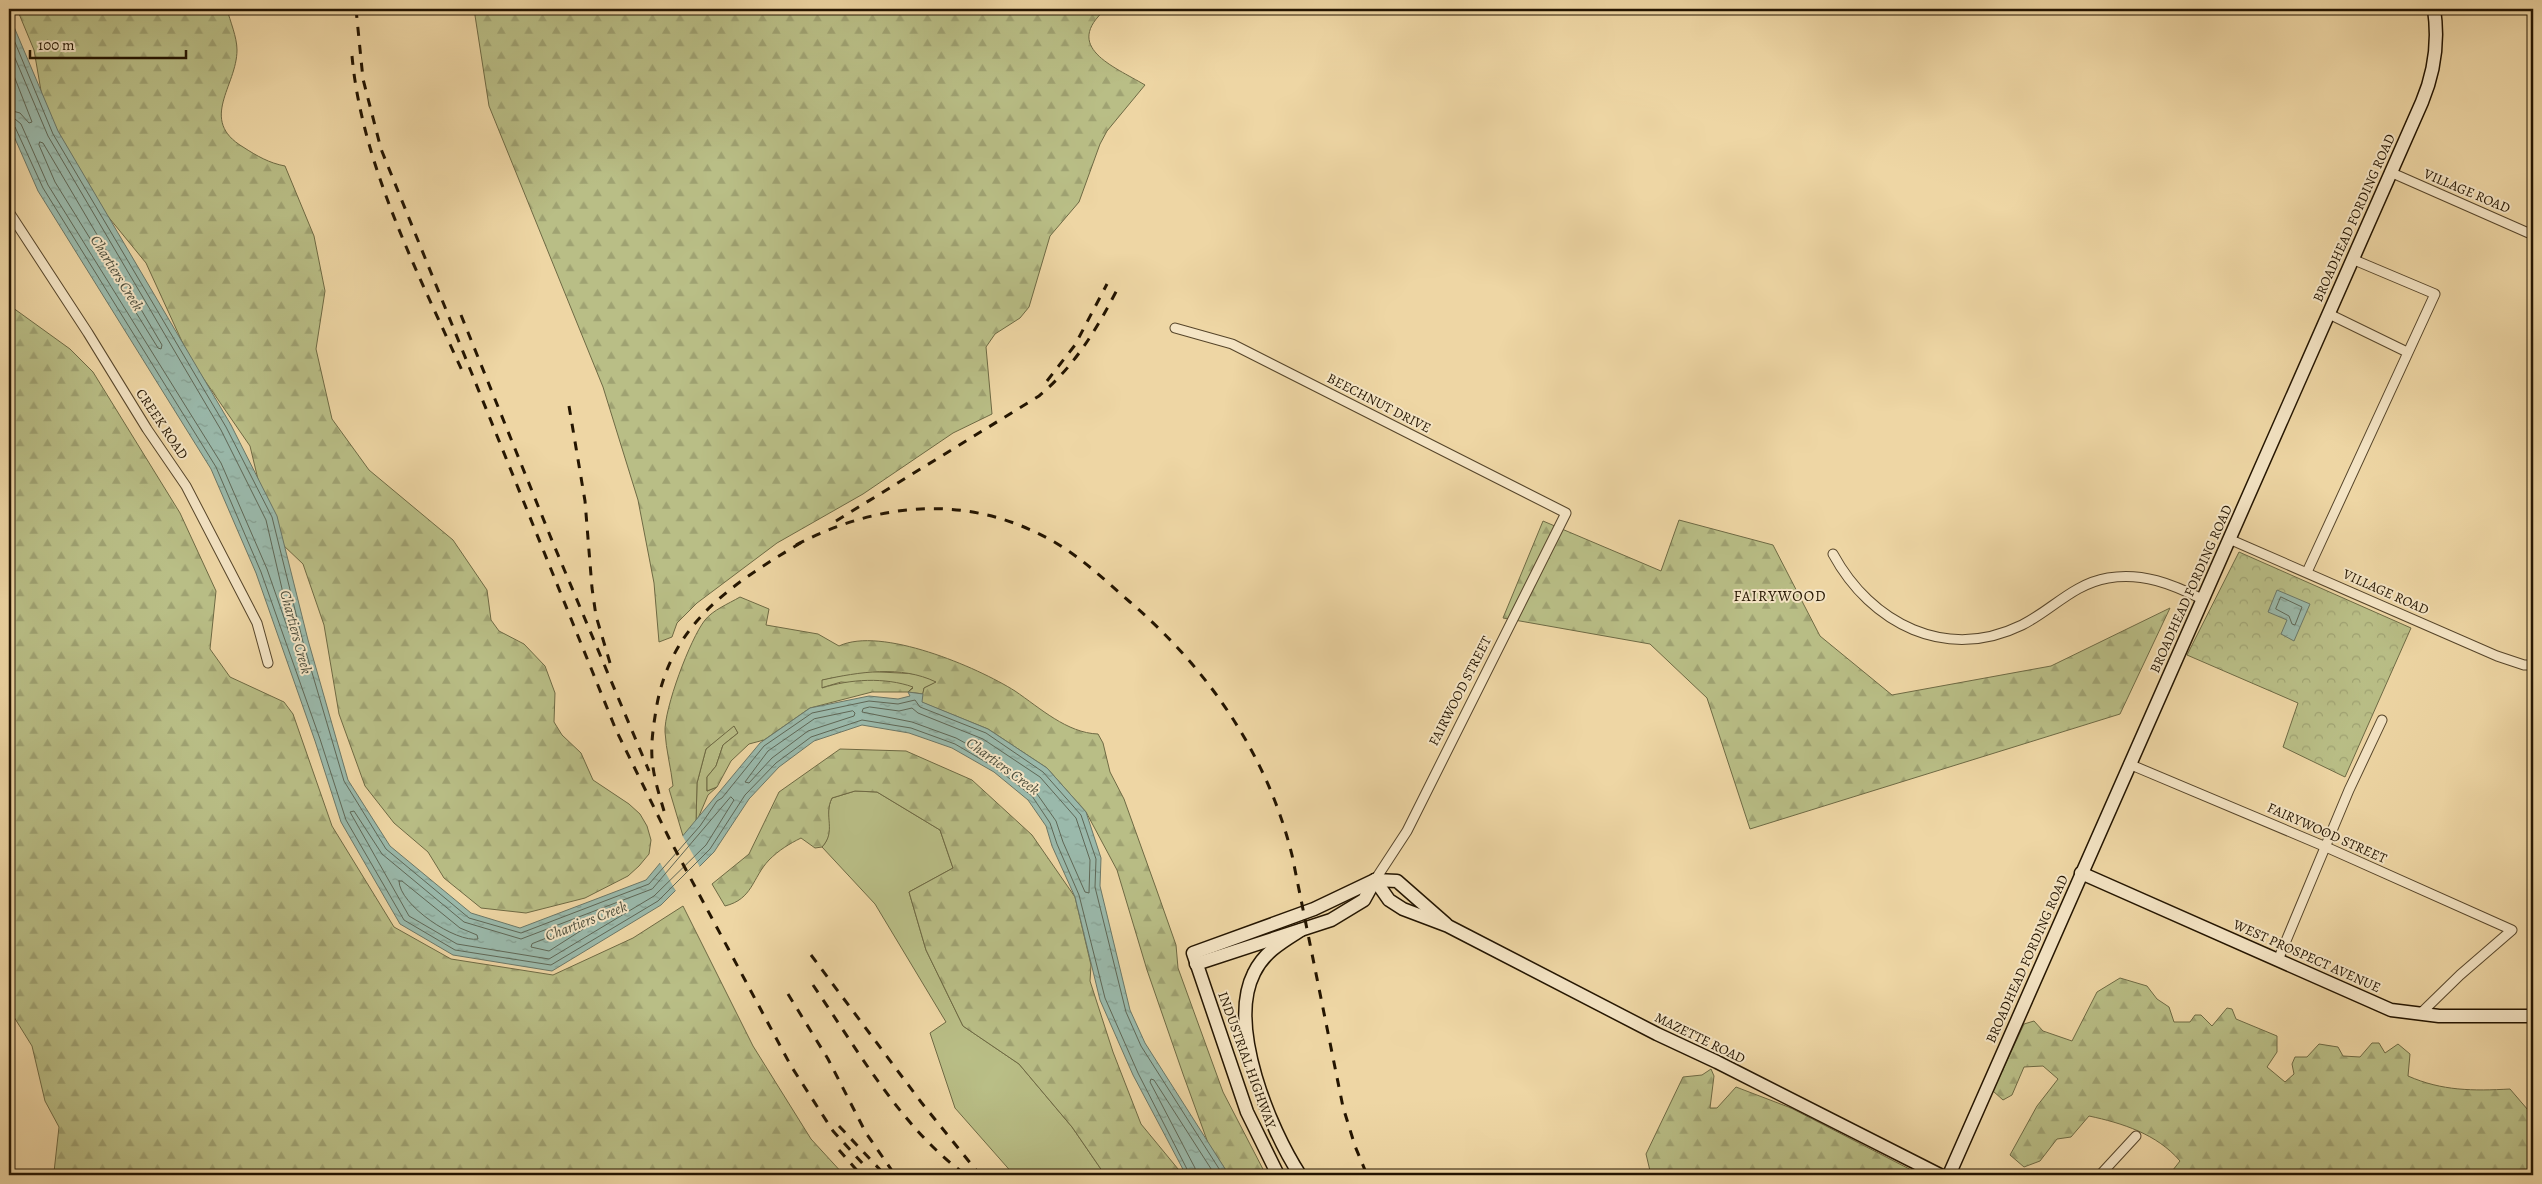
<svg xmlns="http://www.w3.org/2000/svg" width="2542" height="1184" font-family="Alegreya,serif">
  <defs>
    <pattern id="forest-firs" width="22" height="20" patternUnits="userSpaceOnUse" patternTransform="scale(1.25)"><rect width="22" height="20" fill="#b9be86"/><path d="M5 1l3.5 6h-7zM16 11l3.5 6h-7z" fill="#9fa272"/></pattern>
    <pattern id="park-crowns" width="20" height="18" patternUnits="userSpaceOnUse" patternTransform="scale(1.25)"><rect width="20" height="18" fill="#b9be86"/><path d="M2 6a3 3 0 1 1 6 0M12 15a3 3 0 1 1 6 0" fill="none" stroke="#9fa272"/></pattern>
    <pattern id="water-ripples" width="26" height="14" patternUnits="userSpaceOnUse" patternTransform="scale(1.25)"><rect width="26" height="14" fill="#9ab9ab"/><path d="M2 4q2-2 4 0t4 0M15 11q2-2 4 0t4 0" fill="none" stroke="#859e91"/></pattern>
  </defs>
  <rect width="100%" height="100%" fill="#eed6a4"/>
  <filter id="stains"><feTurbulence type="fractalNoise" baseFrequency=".004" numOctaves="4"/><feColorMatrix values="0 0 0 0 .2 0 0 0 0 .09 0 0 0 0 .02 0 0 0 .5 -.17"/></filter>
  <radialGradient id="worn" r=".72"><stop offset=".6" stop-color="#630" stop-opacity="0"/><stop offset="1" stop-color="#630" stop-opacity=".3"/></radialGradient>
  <g fill="#b9be86" stroke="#6e6a44">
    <path d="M 861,671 L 919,674 L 937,682 L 924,688 L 923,694 L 908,692 L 913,688 L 841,682 L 821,688 L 821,680 Z"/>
    <path d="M 734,725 L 738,733 L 723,745 L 716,766 L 707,777 L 707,791 L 717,787 L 708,795 L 696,823 L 697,783 L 706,749 Z"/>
    <path d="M 855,791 L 877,792 L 940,830 L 953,868 L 909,892 L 926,950 L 963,1026 L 1019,1064 L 1072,1127 L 1105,1175 L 1014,1175 L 955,1108 L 930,1033 L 946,1022 L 875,904 L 822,847 C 835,833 823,815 832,798 Z"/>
  </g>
  <g fill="url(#forest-firs)" stroke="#6e6a44">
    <path d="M 17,9 L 227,9 C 230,21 237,37 237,50 C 237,86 198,120 243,147 C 257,156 269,163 285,166 L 314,236 L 325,291 L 316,349 L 332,419 L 369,470 L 453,540 L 487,590 L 491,620 L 499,631 L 524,644 L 545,666 L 555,693 L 554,722 L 562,735 L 581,753 L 593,780 L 629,804 L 640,814 L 647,826 L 651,840 L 649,854 L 639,866 L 628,876 L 585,898 L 526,913 L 481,908 L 444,878 L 428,852 L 394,823 L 365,786 L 339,714 L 324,625 L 303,564 L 282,544 L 267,517 L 250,446 L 190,359 L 146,263 L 88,192 L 47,126 L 34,50 Z"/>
    <path d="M 474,9 L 1106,9 C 1062,47 1113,66 1145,85 L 1107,131 L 1100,144 L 1079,202 L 1050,236 L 1029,307 L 1020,318 L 995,334 L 986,347 L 992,414 L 953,433 L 863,494 L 777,543 L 697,603 L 677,623 L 672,637 L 659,642 L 654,583 L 638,500 L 603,387 L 489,106 Z"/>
    <path d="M 9,305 L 70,349 L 93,372 L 180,513 L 216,591 L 210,649 L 230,677 L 284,702 L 293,714 L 332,826 L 394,927 L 451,959 L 553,975 L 633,938 L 683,906 L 753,1046 L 811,1139 L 844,1175 L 56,1175 L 54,1172 L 59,1127 L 45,1101 L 32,1046 L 9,1009 Z"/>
    <path d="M 1679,520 L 1773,545 L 1820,636 L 1892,695 L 2051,666 L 2170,608 L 2120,714 L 1750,829 L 1707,698 L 1650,644 L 1503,618 L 1543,521 L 1661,571 Z"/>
    <path d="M 740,597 L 769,609 L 766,625 L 818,634 L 839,646 C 881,626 977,667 1015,691 C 1040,708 1067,733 1098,734 L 1103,743 L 1110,772 L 1124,799 L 1157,891 L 1176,945 L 1178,968 L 1223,1092 L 1266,1175 L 1229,1175 L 1208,1143 L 1183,1074 L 1147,970 L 1117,870 L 1086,812 L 1047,768 L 988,729 L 921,702 L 924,688 L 936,682 C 901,665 859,672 822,680 L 822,688 C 850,679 885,677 913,687 L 908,692 L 872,692 L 810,708 L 764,740 L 749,744 L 731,761 L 717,787 L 707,791 L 707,777 L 716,766 L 723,745 L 738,733 L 734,726 L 706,749 L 697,783 L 696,823 L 683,836 L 669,789 L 673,786 C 671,768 666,750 665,732 C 664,709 690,639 705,620 C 713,610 728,604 740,597 Z"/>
    <path d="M 840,749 L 906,751 L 972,780 L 1032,835 L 1075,897 L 1091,965 L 1090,981 L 1113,1052 L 1141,1124 L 1183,1175 L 1105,1175 L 1072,1127 L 1019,1064 L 963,1026 L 926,950 L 909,892 L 953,868 L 940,830 L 877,792 L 855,791 L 832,798 C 823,816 837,831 822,847 L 815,848 L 801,838 C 789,844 779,850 769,860 C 752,878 753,899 725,906 L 712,884 L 749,854 L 779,792 Z"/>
    <path d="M 2120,978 L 2147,986 L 2157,999 L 2169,1007 L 2174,1022 L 2190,1022 L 2195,1015 L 2201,1015 L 2212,1026 L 2227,1008 L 2232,1009 L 2236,1019 L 2277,1036 L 2277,1052 L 2267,1067 L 2285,1082 L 2294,1074 L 2292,1064 L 2295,1057 L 2307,1057 L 2319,1044 L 2338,1047 L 2343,1056 L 2360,1057 L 2372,1043 L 2379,1043 L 2385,1053 L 2398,1044 L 2410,1054 L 2408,1076 C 2442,1091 2473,1091 2510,1089 L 2528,1110 L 2533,1104 L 2533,1175 L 2169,1175 L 2180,1161 C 2157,1134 2122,1123 2089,1116 L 2071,1137 L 2057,1139 L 2040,1161 L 2024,1167 L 2010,1155 L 2037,1106 L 2058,1079 L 2043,1066 L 2024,1067 L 2012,1095 L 2003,1100 L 1993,1091 L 2024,1024 L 2034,1021 L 2043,1031 L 2072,1041 L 2097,992 Z"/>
    <path d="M 1711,1069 L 1714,1076 L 1710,1108 L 1717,1108 L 1736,1087 L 1791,1108 L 1921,1175 L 1651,1175 L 1646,1154 L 1683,1077 L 1702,1075 Z"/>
  </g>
  <path fill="url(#park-crowns)" stroke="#6e6a44" d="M 2239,552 L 2411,628 L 2345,777 L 2283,747 L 2298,703 L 2187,655 Z"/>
  <g fill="url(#water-ripples)" stroke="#6b7767">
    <path d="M 9,15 L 58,131 L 231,425 L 277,516 L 308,640 L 348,780 L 390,846 L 471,913 L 520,928 L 646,880 L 760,743 L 810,708 L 869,696 L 898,699 L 910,696 L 908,692 L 923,694 L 922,702 L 988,729 L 1047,768 L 1086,812 L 1101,858 L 1100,886 L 1130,1010 L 1145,1043 L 1229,1175 L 1186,1175 L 1133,1075 L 1100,1000 L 1075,897 L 1052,846 L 1046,826 L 1028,800 L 994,772 L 952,748 L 909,733 L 862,725 L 814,741 L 779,767 L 749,799 L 714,852 L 661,905 L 552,971 L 453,955 L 400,924 L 341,822 L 315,741 L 256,573 L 211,469 L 38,191 L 9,125 Z"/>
    <path d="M 2277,590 L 2310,604 L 2294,641 L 2281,634 L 2287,620 L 2268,612 Z"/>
  </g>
  <path fill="#eed6a4" d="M 682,835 L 701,869 L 677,893 L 659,861 Z"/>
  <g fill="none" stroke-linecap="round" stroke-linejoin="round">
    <g stroke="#5f6756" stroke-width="1">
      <path d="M 9,28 L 53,134 L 226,427 L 272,517 L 303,642 L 344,781 L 386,849 L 469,918 L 521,933 L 649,884 L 700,826 L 717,801 L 722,798 L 764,746 L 812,713 L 869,701 L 898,704 L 915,700 L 920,707 L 986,733 L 1043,772 L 1081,815 L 1096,859 L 1095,887 L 1126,1012 L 1141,1046 L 1223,1175"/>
      <path d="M 9,44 L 48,136 L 221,430 L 266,520 L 293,636 L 290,635 L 267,569 L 221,463 L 48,185 L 21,124 L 15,119 L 9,118"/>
      <path d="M 9,63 L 32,122 L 29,123 L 20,113 L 9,110"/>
      <path d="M 9,124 L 15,127 L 43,188 L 216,467 L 261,572 L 320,739 L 346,820 L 404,920 L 455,950 L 551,965 L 658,901 L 710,849 L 745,795 L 776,763 L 811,737 L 862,720 L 911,728 L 955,744 L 996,768 L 1032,796 L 1050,823 L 1057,844 L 1079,895 L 1105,998 L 1138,1073 L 1190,1175"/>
      <path d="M 40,142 L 43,143 L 162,345 L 161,349 L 158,348 L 55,182 L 39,145 Z"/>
      <path d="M 2281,597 L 2302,607 L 2295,625 L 2292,624 L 2289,616 L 2276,609 Z"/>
      <path d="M 870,707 L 899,711 L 912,708 L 918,713 L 983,739 L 1040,777 L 1076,818 L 1090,860 L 1089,893 L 1085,892 L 1063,842 L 1056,821 L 1035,791 L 1000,762 L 956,738 L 912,722 L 862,712 L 863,709 Z"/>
      <path d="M 853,711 L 855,713 L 854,716 L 808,731 L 772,758 L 749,783 L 745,782 L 768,751 L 814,719 Z"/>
      <path d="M 731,797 L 734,800 L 706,845 L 654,896 L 549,959 L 457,944 L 409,916 L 350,812 L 354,811 L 382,854 L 464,922 L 521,939 L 652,889 Z"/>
      <path d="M 399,881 L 402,881 L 460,928 L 477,935 L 478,939 C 456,943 399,905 399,881 Z"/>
      <path d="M 583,924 L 586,925 L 585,928 L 549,951 L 531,947 L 532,944 Z"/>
      <path d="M 1196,1175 L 1195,1168 L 1150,1082 L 1151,1079 L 1154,1080 L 1215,1175"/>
    </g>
    <defs>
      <g id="street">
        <path d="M 2390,172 L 2533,235"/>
        <path d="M 9,212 L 88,333 L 147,429 L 186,486 L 257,623 L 268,663"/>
        <path d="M 2329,314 L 2407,352"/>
        <path d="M 1175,328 L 1232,344 L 1566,513 L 1407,831 L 1375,880"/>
        <path d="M 2229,539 L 2497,656 L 2524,665 L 2533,665"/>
        <path d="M 1833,554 C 1871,624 1946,662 2022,625 C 2052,610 2073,584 2108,578 C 2142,572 2172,584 2202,599"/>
        <path d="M 2307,572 L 2435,294 L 2352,259"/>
        <path d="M 2129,764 L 2326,847 L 2512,930 L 2460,975 L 2420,1014"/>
        <path d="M 2278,960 L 2349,790 L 2382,720"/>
        <path d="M 2100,1175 L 2136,1136"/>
      </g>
      <g id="secondary">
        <path d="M 2081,873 L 2391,1010 L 2439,1016 L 2533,1016"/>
        <path d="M 1375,880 L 1389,900 L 1403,909 L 1448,926 L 1657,1034 L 1717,1062 L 1940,1175"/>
        <path d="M 1196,964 L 1331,920 L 1364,900 L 1375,880"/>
        <path d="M 1278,1175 L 1247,1112 L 1193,953 L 1314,909 L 1375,880 L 1397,881 L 1446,924"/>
        <path d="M 1300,1175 C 1270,1129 1227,1026 1254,973 C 1264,952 1282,942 1301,930"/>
        <path d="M 1949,1175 L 2422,102 C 2435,71 2439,42 2434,9"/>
      </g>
    </defs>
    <use href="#street" stroke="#56452a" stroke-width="11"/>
    <use href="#secondary" stroke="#241501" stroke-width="15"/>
    <use href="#street" stroke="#f4e4c4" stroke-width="9"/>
    <use href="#secondary" stroke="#f4e4c4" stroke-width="12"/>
    <g stroke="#241501" stroke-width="3" stroke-dasharray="9 9" stroke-linecap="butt">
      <path d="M 356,9 L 363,79 L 381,149 L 616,730 L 669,838 L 791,1066 L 833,1131 L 873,1175"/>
      <path d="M 352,56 C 362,166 419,275 464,375"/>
      <path d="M 461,315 L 553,543 L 649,771"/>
      <path d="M 1047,381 L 1075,345 L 1107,284"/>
      <path d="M 569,406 L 585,501 L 592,588 L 596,616 L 610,663"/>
      <path d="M 836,521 L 1039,396 C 1076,365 1098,327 1120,284"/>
      <path d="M 796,545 C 880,501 971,493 1056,543 C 1083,559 1106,581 1130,602 C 1208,669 1267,754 1292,855 L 1343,1107 L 1355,1146 L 1367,1175"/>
      <path d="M 664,811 C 660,797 655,782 653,767 C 650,748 653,729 656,710 C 670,623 732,584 802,542"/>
      <path d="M 811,955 L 921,1102 L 980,1175"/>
      <path d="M 813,985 C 857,1049 902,1129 966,1175"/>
      <path d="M 788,994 L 828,1059 L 866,1133 L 895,1175"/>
      <path d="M 839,1126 L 885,1175"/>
      <path d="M 839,1150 L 861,1175"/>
    </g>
  </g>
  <g text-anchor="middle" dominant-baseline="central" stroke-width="4" stroke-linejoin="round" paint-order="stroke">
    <g font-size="14" fill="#241501" stroke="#f4e4c4">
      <text transform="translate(2467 191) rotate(23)">VILLAGE ROAD</text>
      <text transform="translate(2354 218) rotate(-66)">BROADHEAD FORDING ROAD</text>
      <text transform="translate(1379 403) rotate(27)">BEECHNUT DRIVE</text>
      <text transform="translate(162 424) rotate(56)">CREEK ROAD</text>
      <text transform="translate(2191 589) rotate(-66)">BROADHEAD FORDING ROAD</text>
      <text transform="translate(2386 592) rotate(24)">VILLAGE ROAD</text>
      <text transform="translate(1460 691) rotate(-63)">FAIRWOOD STREET</text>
      <text transform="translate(2327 833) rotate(24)">FAIRYWOOD STREET</text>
      <text transform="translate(2307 956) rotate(24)">WEST PROSPECT AVENUE</text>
      <text transform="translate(2027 959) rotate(-66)">BROADHEAD FORDING ROAD</text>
      <text transform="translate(1700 1038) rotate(26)">MAZETTE ROAD</text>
      <text transform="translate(1247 1060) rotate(70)">INDUSTRIAL HIGHWAY</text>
    </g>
    <g font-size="15" font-style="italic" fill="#4d4e3c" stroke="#f4e4c4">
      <text transform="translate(117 273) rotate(58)">Chartiers Creek</text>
      <text transform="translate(296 632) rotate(75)">Chartiers Creek</text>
      <text transform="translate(1003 766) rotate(36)">Chartiers Creek</text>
      <text transform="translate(586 921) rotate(-21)">Chartiers Creek</text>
    </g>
    <g font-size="15" letter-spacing="1" fill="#241501" stroke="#f4e4c4">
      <text x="1780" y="596">FAIRYWOOD</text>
    </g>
  </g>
  <rect width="2542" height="1184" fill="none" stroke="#eed6a4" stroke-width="30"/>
  <rect x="10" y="10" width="2522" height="1164" fill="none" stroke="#241501" stroke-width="2.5"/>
  <rect x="15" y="15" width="2512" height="1154" fill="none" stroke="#241501"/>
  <path d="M30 50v8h156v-8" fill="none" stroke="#241501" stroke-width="2.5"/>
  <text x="38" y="50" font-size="15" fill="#241501" stroke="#f4e4c4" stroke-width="4" paint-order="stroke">100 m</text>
  <rect width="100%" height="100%" filter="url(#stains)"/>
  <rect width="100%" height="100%" fill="url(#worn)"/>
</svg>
